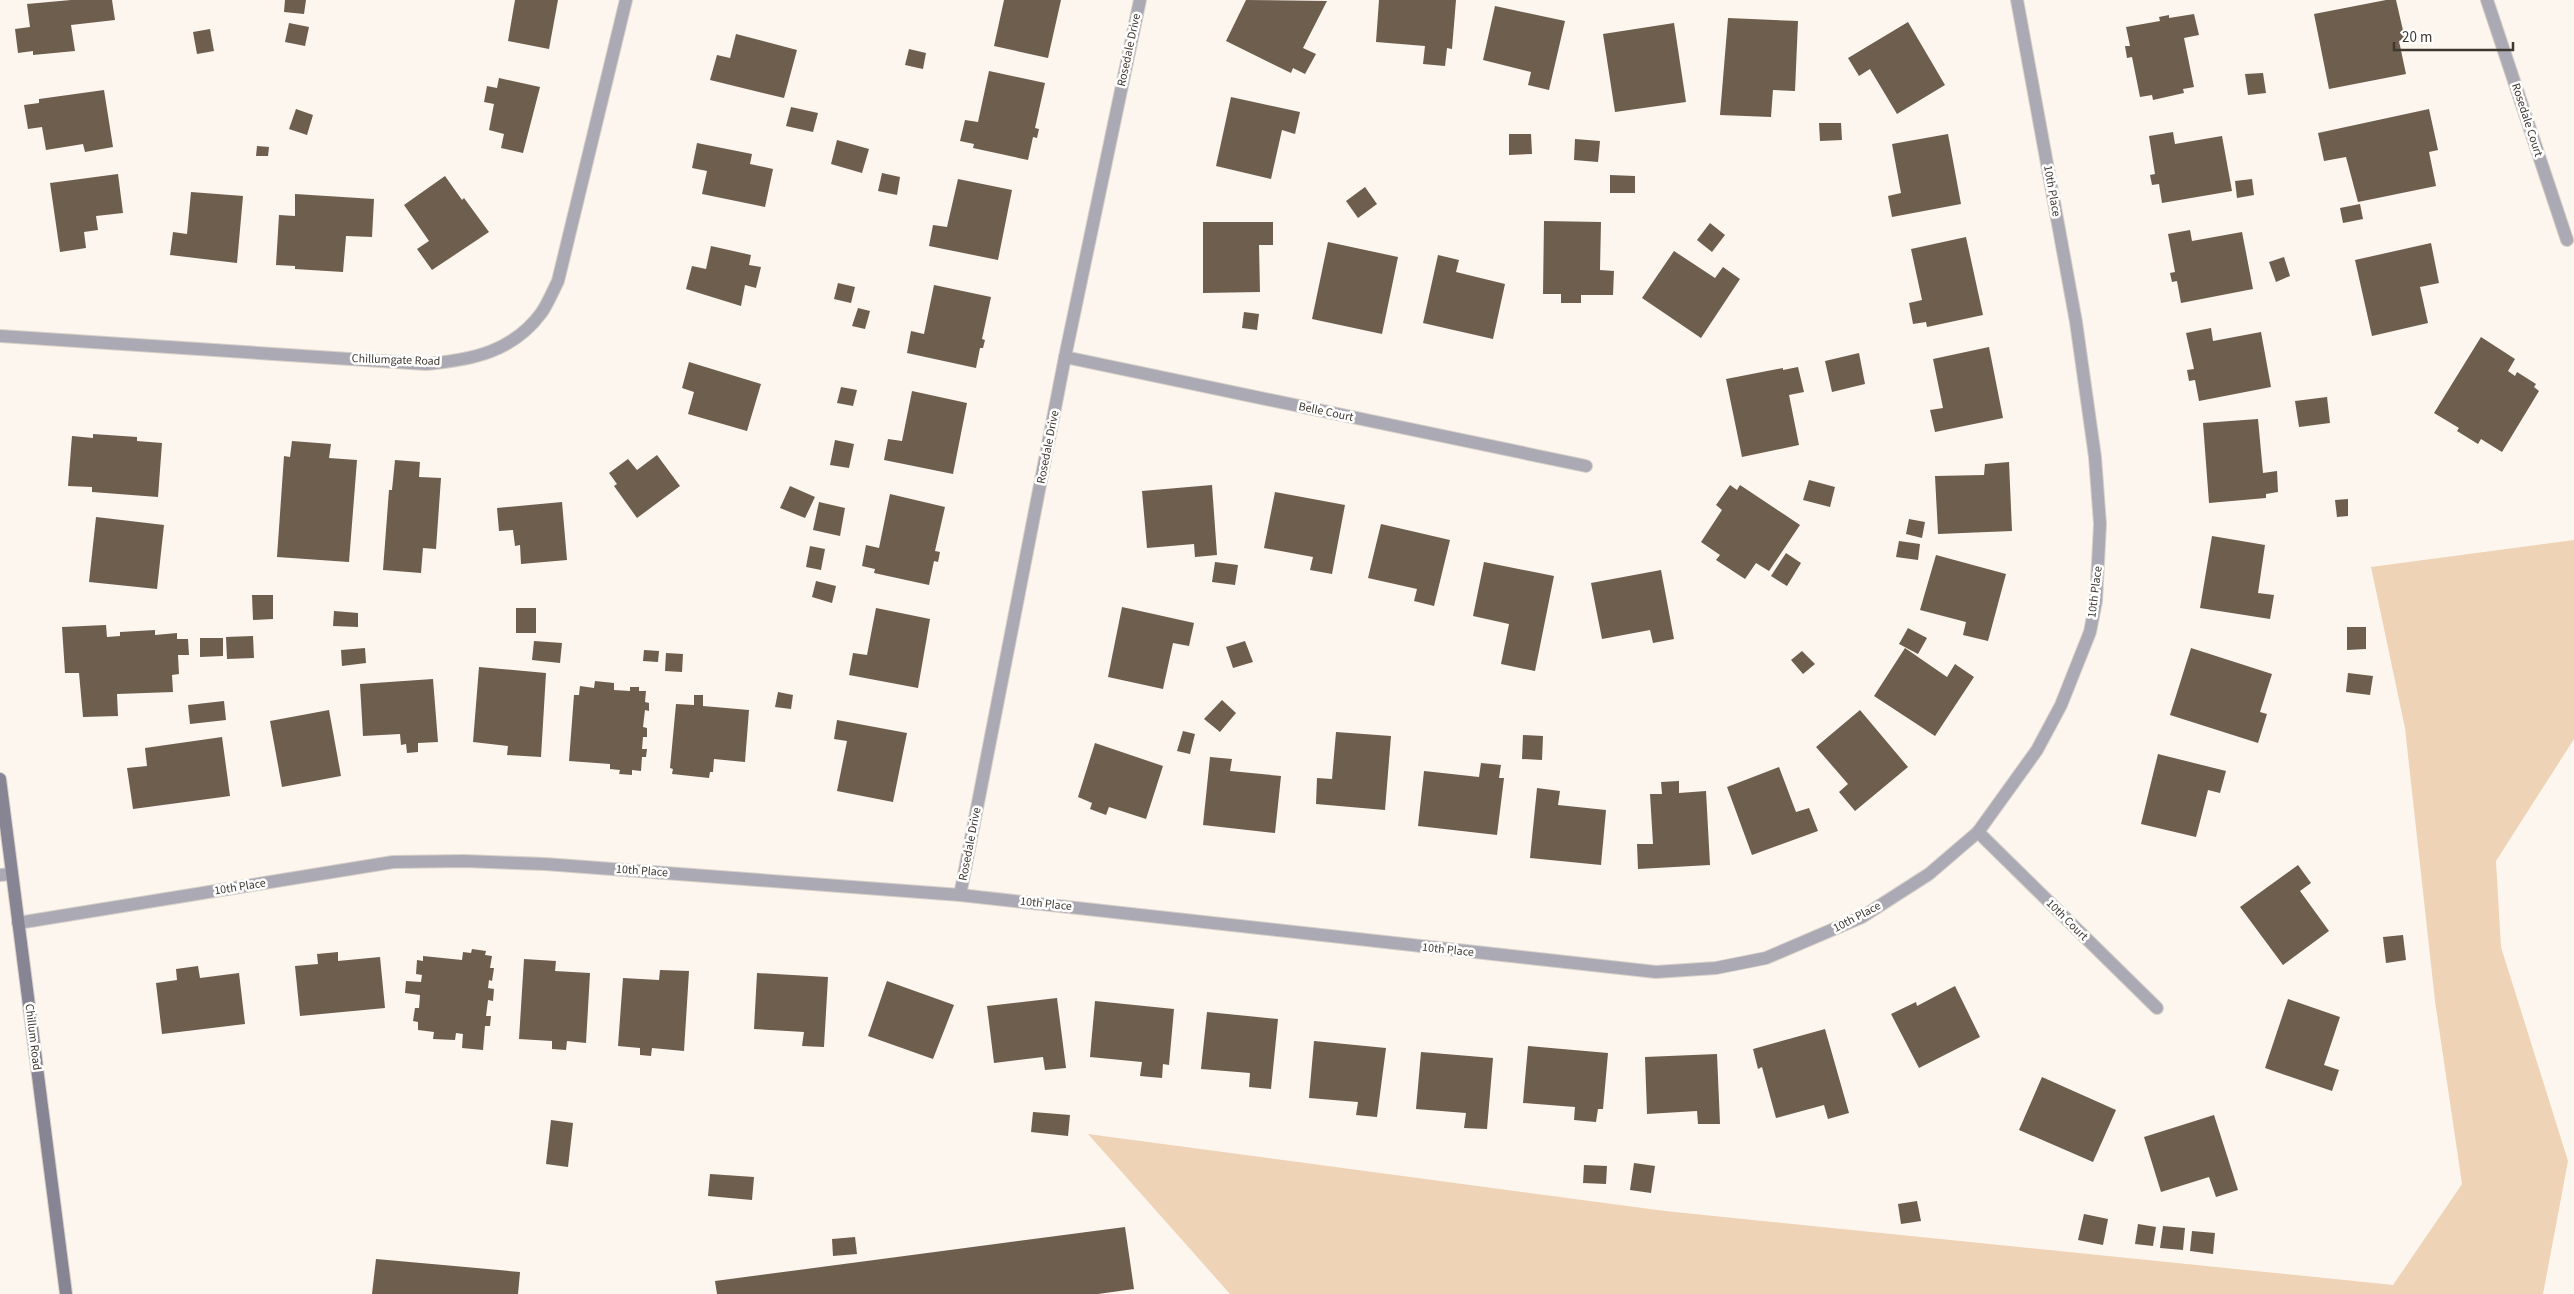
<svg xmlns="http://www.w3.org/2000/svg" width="2574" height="1294" font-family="'Source Sans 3',sans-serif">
  <rect width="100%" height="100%" fill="#fdf6ee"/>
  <path fill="#efd3b6" d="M 2574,540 L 2574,739 L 2496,861 L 2501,947 L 2568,1161 L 2543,1294 L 1230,1294 L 1088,1134 L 1665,1211 L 2393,1285 L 2462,1184 L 2435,1001 L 2405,728 L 2371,567 Z"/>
  <g fill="#6d5e4e">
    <path d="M 71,0 L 112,0 L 115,20 L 71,25 L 75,51 L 33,55 L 33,51 L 18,53 L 15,29 L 30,27 L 27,4 Z"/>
    <path d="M 285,0 L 306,0 L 304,14 L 284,12 Z"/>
    <path d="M 515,0 L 558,0 L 549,49 L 508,41 Z"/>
    <path d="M 1004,0 L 1061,0 L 1048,58 L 994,46 Z"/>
    <path d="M 1246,0 L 1327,1 L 1303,48 L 1316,54 L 1305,74 L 1293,68 L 1291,73 L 1226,41 Z"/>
    <path d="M 1379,0 L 1456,0 L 1452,49 L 1447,48 L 1445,66 L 1423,64 L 1425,46 L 1376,42 Z"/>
    <path d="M 2386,0 L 2396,0 L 2405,39 L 2399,41 L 2406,74 L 2329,89 L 2314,14 Z"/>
    <path d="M 1495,6 L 1565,21 L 1549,90 L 1528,85 L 1531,72 L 1483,60 Z"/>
    <path d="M 2194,14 L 2199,35 L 2184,38 L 2194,87 L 2183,89 L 2184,93 L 2153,100 L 2152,95 L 2140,97 L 2132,57 L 2127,58 L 2125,46 L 2130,46 L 2126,27 L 2160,21 L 2159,17 L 2169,15 L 2169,18 Z"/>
    <path d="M 1728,18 L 1798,21 L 1795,91 L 1773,90 L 1771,117 L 1720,115 Z"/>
    <path d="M 1908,22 L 1945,85 L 1897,114 L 1870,69 L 1859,76 L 1848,58 Z"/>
    <path d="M 289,23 L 309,27 L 305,46 L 285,42 Z"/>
    <path d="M 1674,23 L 1686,102 L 1615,112 L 1603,34 Z"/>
    <path d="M 210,29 L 214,51 L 197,54 L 193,32 Z"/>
    <path d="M 736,34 L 797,50 L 784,98 L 710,80 L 717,55 L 730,58 Z"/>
    <path d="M 909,49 L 926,53 L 923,69 L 905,65 Z"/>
    <path d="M 989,71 L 1045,83 L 1035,128 L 1039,129 L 1037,138 L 1033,137 L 1028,160 L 973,148 L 974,144 L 960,141 L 965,120 L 978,122 Z"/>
    <path d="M 2263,73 L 2266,93 L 2248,95 L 2245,74 Z"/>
    <path d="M 499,78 L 540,87 L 523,153 L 501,148 L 504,134 L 489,130 L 494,104 L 484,102 L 487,86 L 497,88 Z"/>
    <path d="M 104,90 L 113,147 L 85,152 L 83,144 L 46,150 L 42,127 L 28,129 L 24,105 L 39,103 L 39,99 Z"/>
    <path d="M 1231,97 L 1300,112 L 1295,134 L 1282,130 L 1271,179 L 1216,166 Z"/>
    <path d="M 791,107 L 818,113 L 813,132 L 786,126 Z"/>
    <path d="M 296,109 L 313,115 L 307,135 L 289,129 Z"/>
    <path d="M 2429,109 L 2438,150 L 2429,152 L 2436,186 L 2358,202 L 2346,157 L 2324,161 L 2318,133 Z"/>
    <path d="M 1819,123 L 1841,123 L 1842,140 L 1820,141 Z"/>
    <path d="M 2173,132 L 2175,144 L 2222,136 L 2232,191 L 2162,203 L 2159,184 L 2152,185 L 2150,175 L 2155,174 L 2149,136 Z"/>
    <path d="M 1509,134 L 1531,134 L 1532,154 L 1509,155 Z"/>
    <path d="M 1948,134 L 1961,204 L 1892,217 L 1888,196 L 1901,193 L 1892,144 Z"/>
    <path d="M 1575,139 L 1600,141 L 1598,162 L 1574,160 Z"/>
    <path d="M 837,140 L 869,149 L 862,173 L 831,164 Z"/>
    <path d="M 697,143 L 752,154 L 750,164 L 773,169 L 765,207 L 702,194 L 707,171 L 692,168 Z"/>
    <path d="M 257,146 L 269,147 L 268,156 L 256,156 Z"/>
    <path d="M 882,173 L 900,177 L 897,195 L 878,191 Z"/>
    <path d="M 118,174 L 123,213 L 96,216 L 98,230 L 84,232 L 86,248 L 60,252 L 50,183 Z"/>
    <path d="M 1610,175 L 1635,176 L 1635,193 L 1610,193 Z"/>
    <path d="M 445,176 L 462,200 L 464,198 L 489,232 L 432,270 L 417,249 L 429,241 L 404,205 Z"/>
    <path d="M 958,179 L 1012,190 L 998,260 L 929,246 L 933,225 L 947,227 Z"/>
    <path d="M 2252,179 L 2254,195 L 2237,198 L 2235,181 Z"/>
    <path d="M 1365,187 L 1377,204 L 1358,218 L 1346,201 Z"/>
    <path d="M 191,192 L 243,196 L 237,263 L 170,255 L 173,232 L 187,234 Z"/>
    <path d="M 295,194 L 374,199 L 372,237 L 346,236 L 343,272 L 295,269 L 295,266 L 276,265 L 279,215 L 295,216 Z"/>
    <path d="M 2360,204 L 2363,219 L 2343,223 L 2340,208 Z"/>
    <path d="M 1544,221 L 1601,222 L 1600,270 L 1614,271 L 1613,295 L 1581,295 L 1581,303 L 1561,303 L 1561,294 L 1543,294 Z"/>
    <path d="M 1203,222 L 1273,222 L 1273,245 L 1259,245 L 1260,292 L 1203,293 Z"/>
    <path d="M 1710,223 L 1725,235 L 1712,252 L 1697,240 Z"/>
    <path d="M 2190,230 L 2192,241 L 2242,232 L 2253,289 L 2181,303 L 2177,281 L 2172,282 L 2170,273 L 2175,272 L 2168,234 Z"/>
    <path d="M 1966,237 L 1983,315 L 1927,327 L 1926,322 L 1913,324 L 1909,303 L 1922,300 L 1911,249 Z"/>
    <path d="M 1328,242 L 1398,257 L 1382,334 L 1312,319 Z"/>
    <path d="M 2431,243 L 2439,283 L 2420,287 L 2428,323 L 2372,336 L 2355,260 Z"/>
    <path d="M 711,246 L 751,255 L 749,265 L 761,267 L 756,288 L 745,285 L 741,306 L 686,289 L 692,266 L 706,269 Z"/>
    <path d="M 1674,251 L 1715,278 L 1723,267 L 1740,279 L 1701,338 L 1642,298 Z"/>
    <path d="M 1438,255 L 1459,260 L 1456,272 L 1505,284 L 1493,339 L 1423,323 Z"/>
    <path d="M 2284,257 L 2290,276 L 2276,282 L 2269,262 Z"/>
    <path d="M 838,283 L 855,287 L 851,303 L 834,299 Z"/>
    <path d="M 934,285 L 991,297 L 982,339 L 985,340 L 983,348 L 980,348 L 976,368 L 907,353 L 911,331 L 924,334 Z"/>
    <path d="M 858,308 L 870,311 L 865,329 L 852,326 Z"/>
    <path d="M 1244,312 L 1259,314 L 1257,330 L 1242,328 Z"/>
    <path d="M 2211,328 L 2213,341 L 2261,332 L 2271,387 L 2199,401 L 2195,380 L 2189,381 L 2187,370 L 2194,369 L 2186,333 Z"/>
    <path d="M 2481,337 L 2515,359 L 2508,371 L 2515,376 L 2517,372 L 2536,384 L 2534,387 L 2539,391 L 2502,452 L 2481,439 L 2478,444 L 2457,431 L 2459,428 L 2434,413 Z"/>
    <path d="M 1989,347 L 2003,418 L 1935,432 L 1930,410 L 1943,408 L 1933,359 Z"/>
    <path d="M 1859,353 L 1865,384 L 1832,392 L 1825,361 Z"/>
    <path d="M 689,362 L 761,384 L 747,431 L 688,414 L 694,392 L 682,388 Z"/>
    <path d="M 1798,367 L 1804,392 L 1789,395 L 1799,445 L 1742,457 L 1726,379 L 1783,368 L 1783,370 Z"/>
    <path d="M 841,387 L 857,390 L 853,406 L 837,403 Z"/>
    <path d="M 912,391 L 967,403 L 953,474 L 884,460 L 888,439 L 902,441 Z"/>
    <path d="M 2327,397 L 2330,423 L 2299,427 L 2295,401 Z"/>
    <path d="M 2258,419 L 2263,473 L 2277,471 L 2278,492 L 2266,494 L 2266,498 L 2209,503 L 2203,423 Z"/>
    <path d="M 93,434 L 137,437 L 137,441 L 162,443 L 158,497 L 92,492 L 92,487 L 68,486 L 72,436 L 93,438 Z"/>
    <path d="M 835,440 L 854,444 L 849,468 L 830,465 Z"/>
    <path d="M 292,441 L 331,444 L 329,458 L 357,460 L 349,562 L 277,557 L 284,456 L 290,457 Z"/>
    <path d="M 657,455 L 680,486 L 637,518 L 614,486 L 617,484 L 609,473 L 628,459 L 637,470 Z"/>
    <path d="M 395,460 L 420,462 L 419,477 L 441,478 L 436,549 L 423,548 L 421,573 L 383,570 L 389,490 L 392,490 Z"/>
    <path d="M 2009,462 L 2012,531 L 1938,534 L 1935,476 L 1984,475 L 1985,464 Z"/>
    <path d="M 1809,480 L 1835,487 L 1830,507 L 1803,500 Z"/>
    <path d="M 1212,485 L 1217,555 L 1195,557 L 1194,544 L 1147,548 L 1142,491 Z"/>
    <path d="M 1730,485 L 1737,490 L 1740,485 L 1800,525 L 1769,571 L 1756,563 L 1745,579 L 1716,560 L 1720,555 L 1701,542 L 1722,510 L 1716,505 Z"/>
    <path d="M 790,486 L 815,497 L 805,518 L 780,508 Z"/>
    <path d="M 1275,492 L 1345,505 L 1332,574 L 1310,570 L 1313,557 L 1264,548 Z"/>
    <path d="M 890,494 L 945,507 L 935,551 L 940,552 L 938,562 L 934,561 L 929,585 L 874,573 L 875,569 L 862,566 L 866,545 L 879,548 Z"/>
    <path d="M 2348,499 L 2348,516 L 2337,517 L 2335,500 Z"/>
    <path d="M 562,502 L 567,560 L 521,564 L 520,545 L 515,546 L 513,530 L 499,531 L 497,508 Z"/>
    <path d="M 819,502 L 845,508 L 840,536 L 813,530 Z"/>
    <path d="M 96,517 L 164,525 L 157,589 L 89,582 Z"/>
    <path d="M 1909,519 L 1925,522 L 1922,538 L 1906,534 Z"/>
    <path d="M 1381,524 L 1450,540 L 1434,606 L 1414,601 L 1417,589 L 1368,578 Z"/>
    <path d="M 2212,536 L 2265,545 L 2258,593 L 2274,595 L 2270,619 L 2200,608 Z"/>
    <path d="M 1899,541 L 1920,544 L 1918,560 L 1896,557 Z"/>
    <path d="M 810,546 L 825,549 L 821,570 L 806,567 Z"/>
    <path d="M 1786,553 L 1801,563 L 1787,586 L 1771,576 Z"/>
    <path d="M 1936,555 L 2006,574 L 1988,641 L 1963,635 L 1966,622 L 1920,610 Z"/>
    <path d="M 1215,562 L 1238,565 L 1235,585 L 1212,582 Z"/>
    <path d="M 1484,562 L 1554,576 L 1535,671 L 1501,664 L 1509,624 L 1473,616 Z"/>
    <path d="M 1661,570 L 1674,639 L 1653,643 L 1650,630 L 1602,639 L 1591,583 Z"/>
    <path d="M 816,581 L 836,586 L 832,603 L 812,597 Z"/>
    <path d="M 252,595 L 273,595 L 273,619 L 253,620 Z"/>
    <path d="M 1122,607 L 1194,623 L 1189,646 L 1173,643 L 1163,689 L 1108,677 Z"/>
    <rect x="516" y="608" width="20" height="25"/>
    <path d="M 876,608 L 930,619 L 918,688 L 849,675 L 853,653 L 867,655 Z"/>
    <path d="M 334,611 L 358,613 L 358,627 L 333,626 Z"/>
    <path d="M 106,625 L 107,637 L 120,636 L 120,632 L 155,630 L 155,635 L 177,633 L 177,639 L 188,639 L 189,655 L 178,655 L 179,674 L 172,675 L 173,692 L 117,694 L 118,716 L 83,717 L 79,673 L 65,673 L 62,627 Z"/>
    <path d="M 2347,627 L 2366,627 L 2366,649 L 2347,650 Z"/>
    <path d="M 1908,628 L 1927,638 L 1918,654 L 1899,644 Z"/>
    <path d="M 253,636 L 254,658 L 227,659 L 226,637 Z"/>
    <path d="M 200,638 L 223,638 L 223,656 L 200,657 Z"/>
    <path d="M 534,641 L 562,643 L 560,663 L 532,660 Z"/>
    <path d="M 1245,641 L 1253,662 L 1233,668 L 1226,647 Z"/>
    <path d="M 365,648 L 366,663 L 342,666 L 341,650 Z"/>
    <path d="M 1905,648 L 1947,677 L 1955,664 L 1974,677 L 1935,736 L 1874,696 Z"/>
    <path d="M 2191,648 L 2272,674 L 2260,712 L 2267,714 L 2258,743 L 2170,715 Z"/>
    <path d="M 644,650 L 659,651 L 658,662 L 643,661 Z"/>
    <path d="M 1802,651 L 1815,664 L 1803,674 L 1791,660 Z"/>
    <path d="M 666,653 L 683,654 L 682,672 L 665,671 Z"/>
    <path d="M 479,667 L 546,673 L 541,757 L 507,755 L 508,746 L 473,742 Z"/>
    <path d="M 2348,673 L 2373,676 L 2370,695 L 2346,692 Z"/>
    <path d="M 433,679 L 438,742 L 418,743 L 418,752 L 407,753 L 406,744 L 401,745 L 400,734 L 363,736 L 360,684 Z"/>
    <path d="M 595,681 L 614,683 L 614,690 L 630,691 L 630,687 L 639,687 L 639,691 L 646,691 L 645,702 L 649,703 L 649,711 L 645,710 L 643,727 L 647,728 L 647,737 L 643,737 L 642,749 L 647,749 L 646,757 L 642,757 L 641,771 L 632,770 L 632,775 L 619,774 L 620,770 L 610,769 L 610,764 L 569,761 L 574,695 L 579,695 L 580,686 L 594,688 Z"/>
    <path d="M 778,692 L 793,695 L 791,709 L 775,707 Z"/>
    <path d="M 694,695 L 703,695 L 703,706 L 749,710 L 745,762 L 714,759 L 713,772 L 710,772 L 709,778 L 672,774 L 673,769 L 670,768 L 676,704 L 694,705 Z"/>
    <path d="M 1222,700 L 1236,713 L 1220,732 L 1204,719 Z"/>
    <path d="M 224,701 L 226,720 L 190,724 L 188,705 Z"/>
    <path d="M 329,710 L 341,776 L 282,787 L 270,721 Z"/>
    <path d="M 1860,710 L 1908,767 L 1855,811 L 1839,792 L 1848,784 L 1816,747 Z"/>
    <path d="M 837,720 L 907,733 L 893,802 L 837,791 L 847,741 L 834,739 Z"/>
    <path d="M 1183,731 L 1195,734 L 1190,754 L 1177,751 Z"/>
    <path d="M 1336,732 L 1391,736 L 1385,810 L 1316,804 L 1317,778 L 1332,779 Z"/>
    <path d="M 1523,735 L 1543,736 L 1542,760 L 1522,759 Z"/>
    <path d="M 222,737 L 230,796 L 133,809 L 127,768 L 147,766 L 145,748 Z"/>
    <path d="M 1095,743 L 1163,766 L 1146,819 L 1109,807 L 1106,815 L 1090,809 L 1092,803 L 1078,797 Z"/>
    <path d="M 2158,754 L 2226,771 L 2220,793 L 2208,790 L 2196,837 L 2141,824 Z"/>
    <path d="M 1210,757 L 1232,759 L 1230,771 L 1281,776 L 1275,833 L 1203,825 Z"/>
    <path d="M 1481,763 L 1501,765 L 1499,778 L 1504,778 L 1497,835 L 1418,826 L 1424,771 L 1479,777 Z"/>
    <path d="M 1779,767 L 1796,812 L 1809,808 L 1818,831 L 1752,855 L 1727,787 Z"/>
    <path d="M 1679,781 L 1679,793 L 1706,791 L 1710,865 L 1638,869 L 1637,844 L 1653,844 L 1650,794 L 1662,794 L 1661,782 Z"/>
    <path d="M 1537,788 L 1560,791 L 1558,805 L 1606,810 L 1601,865 L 1530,858 Z"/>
    <path d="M 2298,865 L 2311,883 L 2300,891 L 2329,931 L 2283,965 L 2240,907 Z"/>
    <path d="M 2403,935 L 2406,960 L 2386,963 L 2383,937 Z"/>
    <path d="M 472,949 L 486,951 L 485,955 L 492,956 L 490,968 L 494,968 L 492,981 L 489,980 L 488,988 L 494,989 L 493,1001 L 488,1000 L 486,1016 L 491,1016 L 490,1026 L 485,1026 L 483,1050 L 462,1048 L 463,1034 L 456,1033 L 455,1040 L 433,1039 L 434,1032 L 418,1030 L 418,1022 L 413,1021 L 415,1008 L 419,1008 L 420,995 L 405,993 L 406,981 L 421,982 L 422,975 L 416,974 L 417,960 L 423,961 L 423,956 L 462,960 L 463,952 L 471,953 Z"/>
    <path d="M 338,952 L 338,961 L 380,957 L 385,1008 L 300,1016 L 295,966 L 318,964 L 317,954 Z"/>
    <path d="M 524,959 L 556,961 L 555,971 L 590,973 L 586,1043 L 567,1041 L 566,1050 L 552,1049 L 552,1041 L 519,1039 Z"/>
    <path d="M 198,966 L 200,978 L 239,973 L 245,1024 L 162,1034 L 156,983 L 177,980 L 176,969 Z"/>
    <path d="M 660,970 L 689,971 L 684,1051 L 652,1048 L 651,1056 L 640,1055 L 640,1048 L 618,1046 L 623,978 L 659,980 Z"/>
    <path d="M 757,973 L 828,977 L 824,1047 L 802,1046 L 804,1032 L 754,1029 Z"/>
    <path d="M 887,981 L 954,1005 L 933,1059 L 868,1036 Z"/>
    <path d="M 1955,986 L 1980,1037 L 1919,1068 L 1891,1014 L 1916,1002 L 1917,1006 Z"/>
    <path d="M 1057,998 L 1066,1068 L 1045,1070 L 1043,1057 L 994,1063 L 987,1006 Z"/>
    <path d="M 2288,999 L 2340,1017 L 2324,1065 L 2339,1070 L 2332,1091 L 2265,1068 Z"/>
    <path d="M 1095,1001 L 1174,1009 L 1169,1065 L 1163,1064 L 1162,1078 L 1140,1076 L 1142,1062 L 1090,1057 Z"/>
    <path d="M 1207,1012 L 1278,1019 L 1271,1089 L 1249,1087 L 1250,1073 L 1201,1069 Z"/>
    <path d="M 1825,1029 L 1849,1113 L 1828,1119 L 1824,1105 L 1776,1118 L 1762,1067 L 1758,1069 L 1753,1049 Z"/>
    <path d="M 1314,1041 L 1386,1048 L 1377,1117 L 1356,1115 L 1358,1102 L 1309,1098 Z"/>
    <path d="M 1528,1046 L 1608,1053 L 1603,1109 L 1598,1109 L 1596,1122 L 1574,1120 L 1575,1107 L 1523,1103 Z"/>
    <path d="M 1421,1052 L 1493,1058 L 1487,1129 L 1464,1128 L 1466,1113 L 1416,1109 Z"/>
    <path d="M 1717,1054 L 1720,1124 L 1698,1124 L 1697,1111 L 1647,1114 L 1645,1057 Z"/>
    <path d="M 2042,1077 L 2116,1110 L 2093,1162 L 2019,1130 Z"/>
    <path d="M 1033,1112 L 1070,1115 L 1068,1136 L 1031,1132 Z"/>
    <path d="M 2214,1115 L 2238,1190 L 2216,1197 L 2209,1177 L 2161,1192 L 2144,1137 Z"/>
    <path d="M 551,1120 L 573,1123 L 568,1167 L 546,1164 Z"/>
    <path d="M 1634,1163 L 1655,1166 L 1651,1193 L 1630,1190 Z"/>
    <path d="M 1584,1165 L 1607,1166 L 1606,1184 L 1583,1183 Z"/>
    <path d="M 710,1174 L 754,1177 L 752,1200 L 708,1196 Z"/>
    <path d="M 1917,1201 L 1921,1221 L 1901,1224 L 1898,1204 Z"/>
    <path d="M 2084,1214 L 2108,1219 L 2103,1245 L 2078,1240 Z"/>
    <path d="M 2138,1224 L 2156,1227 L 2153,1246 L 2135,1244 Z"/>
    <path d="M 2163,1226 L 2185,1228 L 2183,1250 L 2160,1248 Z"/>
    <path d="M 1125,1227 L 1134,1289 L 1098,1294 L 717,1294 L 715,1281 Z"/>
    <path d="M 2192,1231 L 2215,1233 L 2213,1254 L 2190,1251 Z"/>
    <path d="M 855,1237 L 857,1254 L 833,1256 L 832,1239 Z"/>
    <path d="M 376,1259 L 520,1272 L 518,1294 L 372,1294 Z"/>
  </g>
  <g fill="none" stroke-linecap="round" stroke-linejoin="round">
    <defs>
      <g id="street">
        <path d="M 2487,0 L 2567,240"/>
        <path d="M 0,336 L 426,364 C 472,360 513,352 542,312 C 548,303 553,291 558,281 L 626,0"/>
        <path d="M 1065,357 L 1586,466"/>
        <path d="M 1978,832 L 2157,1008"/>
        <path d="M 0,875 L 12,874"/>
        <path d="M 960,895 L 1065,357 L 1140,0"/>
        <path d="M 18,923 L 393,862 L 464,861 L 545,864 L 960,895 L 1656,972 L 1716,968 L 1766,958 L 1862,917 L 1929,874 L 1978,832 L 2037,750 L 2061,705 L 2090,632 L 2096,601 L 2100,524 L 2095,457 L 2076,322 L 2017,0"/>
      </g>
      <path id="secondary" d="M 0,779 L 66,1294"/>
    </defs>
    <use href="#street" stroke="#d7d0c8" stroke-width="14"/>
    <use href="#secondary" stroke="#d7d0c8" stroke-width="14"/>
    <use href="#street" stroke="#abaab4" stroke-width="12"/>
    <use href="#secondary" stroke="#878594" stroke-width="12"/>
  </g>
  <g text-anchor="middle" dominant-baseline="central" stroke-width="5" stroke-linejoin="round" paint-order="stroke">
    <g font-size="12" fill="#3e3830" stroke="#fff">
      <text transform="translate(1129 50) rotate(-78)">Rosedale Drive</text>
      <text transform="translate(2527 120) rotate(72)">Rosedale Court</text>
      <text transform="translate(2052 191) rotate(80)">10th Place</text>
      <text transform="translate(396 360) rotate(2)">Chillumgate Road</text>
      <text transform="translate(1326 412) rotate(12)">Belle Court</text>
      <text transform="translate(1048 447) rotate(-79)">Rosedale Drive</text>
      <text transform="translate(2095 592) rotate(-83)">10th Place</text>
      <text transform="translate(970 844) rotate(-79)">Rosedale Drive</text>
      <text transform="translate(642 871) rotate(4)">10th Place</text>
      <text transform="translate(240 887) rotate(-9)">10th Place</text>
      <text transform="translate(1046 904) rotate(6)">10th Place</text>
      <text transform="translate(1857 917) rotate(-28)">10th Place</text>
      <text transform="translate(2067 920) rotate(45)">10th Court</text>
      <text transform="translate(1448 950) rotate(6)">10th Place</text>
      <text transform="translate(33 1037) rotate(83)">Chillum Road</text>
    </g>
  </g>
  <path d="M2394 42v8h119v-8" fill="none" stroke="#3e3830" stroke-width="2.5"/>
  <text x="2402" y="42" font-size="15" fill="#3e3830" stroke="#ffffff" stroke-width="4" paint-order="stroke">20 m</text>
</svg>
